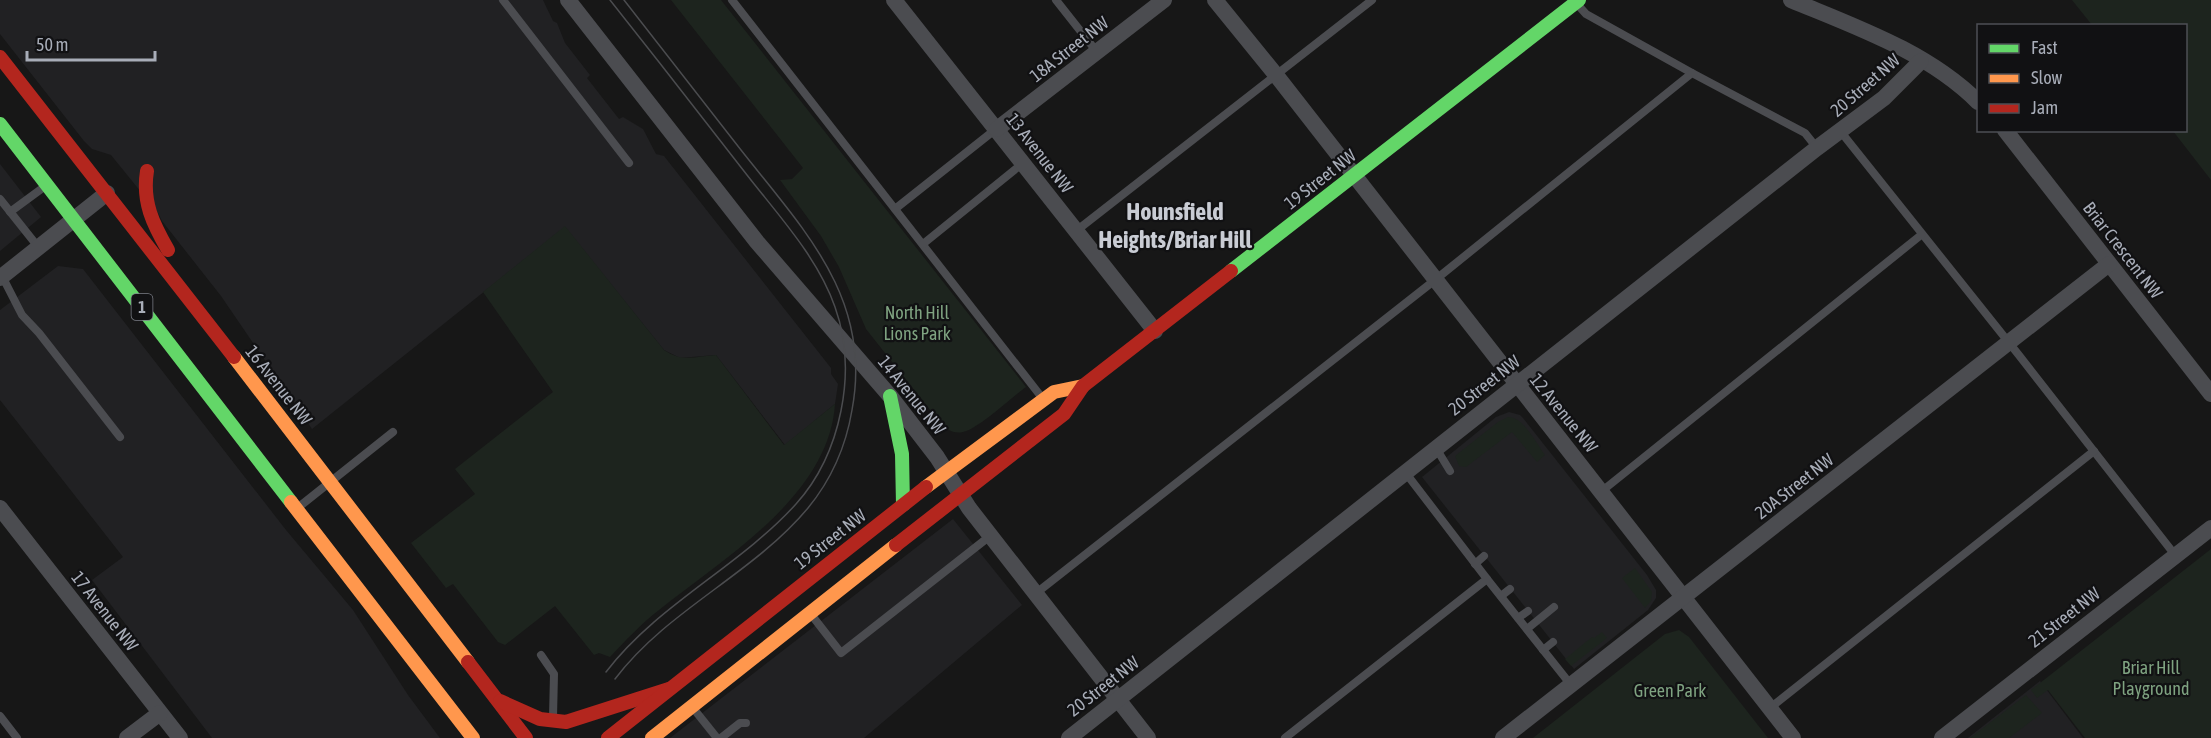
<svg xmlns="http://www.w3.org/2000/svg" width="2211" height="738" font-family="'Asap Condensed',sans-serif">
  <rect width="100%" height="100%" fill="#171717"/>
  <g fill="#212123">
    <path d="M 0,0 L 543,0 L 553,21 L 557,23 L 565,43 L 590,75 L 587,78 L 619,119 L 623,117 L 643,129 L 656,154 L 664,156 L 831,368 L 831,374 L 838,384 L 835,404 L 785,445 L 716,355 L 680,358 L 664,350 L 565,227 L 312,429 L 221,296 L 162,221 L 158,213 L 111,155 L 92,149 L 84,141 L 0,34 Z"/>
    <path d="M 0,164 L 41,217 L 0,251 Z"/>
    <path d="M 58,266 L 83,269 L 286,530 L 353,610 L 408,695 L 440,738 L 212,738 L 92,580 L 123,557 L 0,400 L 0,310 Z"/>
    <path d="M 1509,412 L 1520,415 L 1523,418 L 1647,575 L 1656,590 L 1656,598 L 1648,610 L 1574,669 L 1422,477 L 1496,417 Z"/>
    <path d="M 953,519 L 1022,605 L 864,738 L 670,738 Z"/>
    <path d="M 2040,681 L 2083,738 L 1968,738 Z"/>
  </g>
  <g fill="#1d241e">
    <path d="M 671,0 L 721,0 L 1026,387 C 1012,397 978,429 963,432 C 954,434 948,430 942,425 L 866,329 L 839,267 L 821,236 L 780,180 L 792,179 L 803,168 Z"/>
    <path d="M 2072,0 L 2211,0 L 2211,180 L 2173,131 L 2186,130 L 2186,26 L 2092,25 Z"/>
    <path d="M 565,226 L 664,350 C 682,363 697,356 716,355 L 784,445 L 835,404 C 829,496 724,558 659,610 C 641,624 626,640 610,657 L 599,653 L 594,655 L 555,606 L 505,645 L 498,642 L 453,584 L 446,588 L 411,543 L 475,494 L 455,469 L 553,392 L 483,292 Z"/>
    <path d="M 1508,417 C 1524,417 1536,443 1545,455 L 1537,462 L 1512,432 L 1466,467 L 1459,466 L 1455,456 L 1498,422 Z"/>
    <path d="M 2211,549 L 2211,738 L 2085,738 L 2048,690 L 2037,698 L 2031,690 Z"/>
    <path d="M 1635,568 L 1652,592 L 1651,601 L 1645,608 L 1622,578 Z"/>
    <path d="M 1679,630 L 1689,637 L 1768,738 L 1533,738 L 1665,634 Z"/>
    <path d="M 1602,632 L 1607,638 L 1571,666 L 1565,659 L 1592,637 L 1594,638 Z"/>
    <path d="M 2026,695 L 2042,713 L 2009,738 L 1970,738 Z"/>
  </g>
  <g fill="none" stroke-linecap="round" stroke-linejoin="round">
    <g stroke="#4b4c50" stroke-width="8">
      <path d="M 503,0 L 629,163"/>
      <path d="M 732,0 L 1043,399"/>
      <path d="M 1056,0 L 1097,52"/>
      <path d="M 1577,4 L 1586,14 L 1692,73"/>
      <path d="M 1841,132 L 2018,354 L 2175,555"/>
      <path d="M 0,199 L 39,248"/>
      <path d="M 895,209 L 996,129"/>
      <path d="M 10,212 L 44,187"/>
      <path d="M 1076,231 L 1372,0"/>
      <path d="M 923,244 L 1023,163"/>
      <path d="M 2,276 L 22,315 L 39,333 L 120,437"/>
      <path d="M 1436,448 L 1450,471"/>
      <path d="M 1602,491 L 1921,235"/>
      <path d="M 300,506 L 393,432"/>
      <path d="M 1475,564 L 1484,556"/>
      <path d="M 1487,579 L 1571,685"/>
      <path d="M 1035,594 L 1435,280 L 1692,73 L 1805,133 L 1817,148"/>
      <path d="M 1501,596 L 1510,589"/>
      <path d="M 810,613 L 841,653 L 990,536"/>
      <path d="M 1518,618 L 1528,611"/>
      <path d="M 1527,629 L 1554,607"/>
      <path d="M 1543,650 L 1553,642"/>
      <path d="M 541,655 L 554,674 L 553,717"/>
      <path d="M 693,708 L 717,738"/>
      <path d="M 1770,708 L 2094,451"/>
      <path d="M 0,716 L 17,738"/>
      <path d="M 721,738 L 740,723 L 746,723"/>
      <path d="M 1285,738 L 1487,579 L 1405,472"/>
    </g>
    <g stroke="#4b4c50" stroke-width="16">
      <path d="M 568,0 L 757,242 L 890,396 L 937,457 L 969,508 L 1148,738"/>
      <path d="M 894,0 L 1155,331"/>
      <path d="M 1215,0 L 1276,75 L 1793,738"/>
      <path d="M 1791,0 C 1856,27 1928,52 1978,102"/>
      <path d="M 997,129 L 1164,0"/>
      <path d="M 2005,130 L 2211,394"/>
      <path d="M 0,278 L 107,193"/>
      <path d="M 0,508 L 180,738"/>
      <path d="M 127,738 L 160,713"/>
      <path d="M 1069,738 L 1817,148 L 1884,98 L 1921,61"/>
      <path d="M 1503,738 L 2109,264"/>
      <path d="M 1942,738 L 2211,528"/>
    </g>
    <g stroke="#63d668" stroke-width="14">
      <path d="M 0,124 L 291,502"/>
      <path d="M 1231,271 L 1579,0"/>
      <path d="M 890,396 L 902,454 L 903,505"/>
    </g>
    <g stroke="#ff974d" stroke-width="14">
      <path d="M 234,357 L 468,662"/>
      <path d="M 926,487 L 1054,392 L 1083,386"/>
      <path d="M 291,502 L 473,738"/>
      <path d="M 652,738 L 896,545"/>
    </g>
    <g stroke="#b3261e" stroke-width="14">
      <path d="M 0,57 L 234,357"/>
      <path d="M 147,171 C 142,202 153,224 168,250"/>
      <path d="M 896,545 L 1064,414 L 1083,386 L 1231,271"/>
      <path d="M 468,662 L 526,738"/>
      <path d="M 500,701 L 540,719 L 566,722 L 669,689"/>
      <path d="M 608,738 L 926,487"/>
    </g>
    <g stroke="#4b4c4f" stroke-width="1.5">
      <path d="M 606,672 C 658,604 739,567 796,504 C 841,454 858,371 835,307 C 818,258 779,216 747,175 C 702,117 656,58 610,0"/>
      <path d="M 615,679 C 667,610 753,574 808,508 C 831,480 846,446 852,410 C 873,299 804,230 741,150 C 702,100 663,50 624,0"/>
    </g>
  </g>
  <g text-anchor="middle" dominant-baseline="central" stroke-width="4.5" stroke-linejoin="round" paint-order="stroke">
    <rect fill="#111113" stroke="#7b7e86" stroke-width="1.5" x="131.5" y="294" width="21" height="26" rx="4.5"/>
    <g font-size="16" font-weight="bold" fill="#a8adb8">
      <text x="142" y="307">1</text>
    </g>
    <g font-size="18" fill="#a8adb8" stroke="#111113">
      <text transform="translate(1069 49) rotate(-38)">18A Street NW</text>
      <text transform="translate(1865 85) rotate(-41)">20 Street NW</text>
      <text transform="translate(1040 153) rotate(52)">13 Avenue NW</text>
      <text transform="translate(1320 179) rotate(-38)">19 Street NW</text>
      <text transform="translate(2123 250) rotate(52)">Briar Crescent NW</text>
      <text transform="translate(279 385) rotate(52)">16 Avenue NW</text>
      <text transform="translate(1484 385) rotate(-38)">20 Street NW</text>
      <text transform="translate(912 395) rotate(51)">14 Avenue NW</text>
      <text transform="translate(1564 413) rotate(51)">12 Avenue NW</text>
      <text transform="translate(1794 486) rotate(-38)">20A Street NW</text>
      <text transform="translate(830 539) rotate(-38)">19 Street NW</text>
      <text transform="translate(105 611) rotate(52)">17 Avenue NW</text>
      <text transform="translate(2064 617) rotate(-38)">21 Street NW</text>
      <text transform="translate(1103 686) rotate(-38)">20 Street NW</text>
    </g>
    <g font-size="18" fill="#7fa381" stroke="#111113">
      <text x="917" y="312">North Hill<tspan x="917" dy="21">Lions Park</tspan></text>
      <text x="2151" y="667">Briar Hill<tspan x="2151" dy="21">Playground</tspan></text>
      <text x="1670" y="690">Green Park</text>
    </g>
    <g font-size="24" font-weight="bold" fill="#c9ccd4" stroke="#111113">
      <text x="1175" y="211">Hounsfield<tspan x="1175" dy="28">Heights/Briar Hill</tspan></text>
    </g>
  </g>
  <rect x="1977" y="24" width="210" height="108" fill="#111113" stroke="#4d4f55" stroke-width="1.5"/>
  <rect x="1989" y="44" width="30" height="9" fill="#63d668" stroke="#4d4f55" stroke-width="1.5"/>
  <text x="2031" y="54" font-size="18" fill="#a8adb8">Fast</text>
  <rect x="1989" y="74" width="30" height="9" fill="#ff974d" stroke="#4d4f55" stroke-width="1.5"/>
  <text x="2031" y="84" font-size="18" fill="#a8adb8">Slow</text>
  <rect x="1989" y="104" width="30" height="9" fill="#b3261e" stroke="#4d4f55" stroke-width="1.5"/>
  <text x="2031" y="114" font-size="18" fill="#a8adb8">Jam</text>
  <path d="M27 51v9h128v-9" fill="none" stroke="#a8adb8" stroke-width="3"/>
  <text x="36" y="51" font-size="18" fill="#a8adb8" stroke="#111113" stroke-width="4.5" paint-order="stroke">50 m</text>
</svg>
